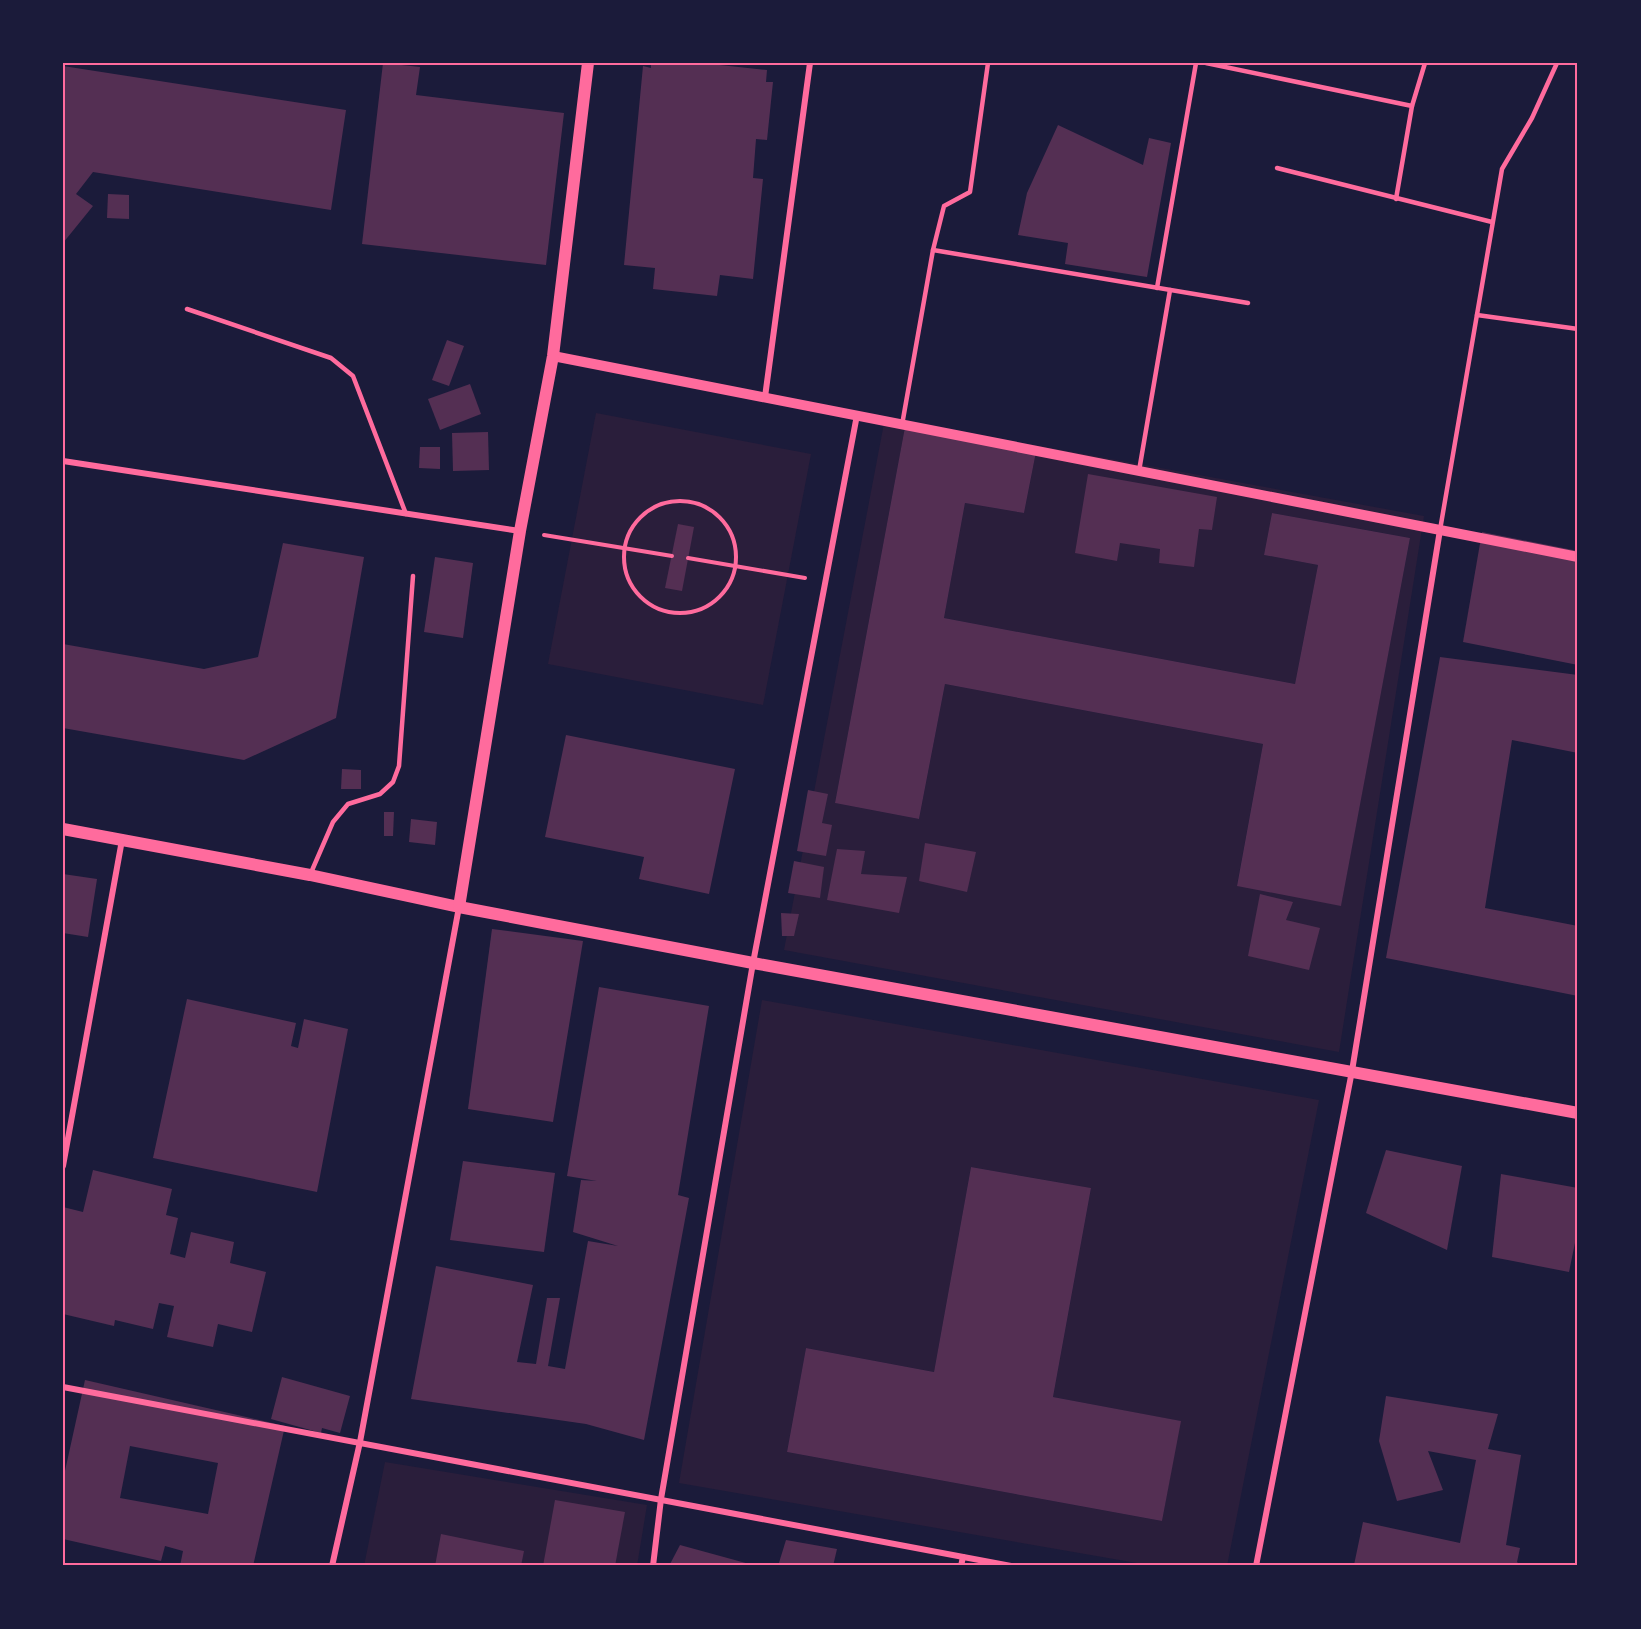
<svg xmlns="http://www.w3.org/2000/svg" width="1641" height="1629" font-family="Jost,sans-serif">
  <rect width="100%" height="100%" fill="#1b1b3a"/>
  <g fill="#2a1e3b" fill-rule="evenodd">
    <path d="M 596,413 L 811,454 L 763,705 L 548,664 Z"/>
    <path d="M 885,418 L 1424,516 L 1339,1052 L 784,950 ZM 905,427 L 1036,452 L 1024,513 L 965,503 L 944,618 L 1295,684 L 1318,565 L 1264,555 L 1272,513 L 1410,538 L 1341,905 L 1237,885 L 1263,744 L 945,684 L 919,819 L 835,803 Z"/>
    <path d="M 762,1000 L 1319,1100 L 1227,1566 L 1154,1566 L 679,1483 ZM 971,1167 L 1091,1188 L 1053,1397 L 1180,1421 L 1162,1521 L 787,1452 L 806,1348 L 934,1372 Z"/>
    <path d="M 385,1462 L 647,1505 L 637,1566 L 364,1566 Z"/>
  </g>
  <g fill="#542f53" fill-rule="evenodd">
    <path d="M 383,63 L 420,67 L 416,95 L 564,113 L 546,265 L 362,244 Z"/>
    <path d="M 651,63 L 701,63 L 767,70 L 766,82 L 773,82 L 767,140 L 756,139 L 753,178 L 763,179 L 753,279 L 720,275 L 717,296 L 653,289 L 655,268 L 624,265 L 643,66 L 651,68 Z"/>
    <path d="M 63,66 L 346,110 L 331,210 L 93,172 L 76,194 L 93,206 L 63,243 Z"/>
    <path d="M 1058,125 L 1143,165 L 1149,138 L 1171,143 L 1147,277 L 1065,264 L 1068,243 L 1018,235 L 1027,193 Z"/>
    <path d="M 108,194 L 129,195 L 129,219 L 107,218 Z"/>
    <path d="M 447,340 L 464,346 L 449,386 L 432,380 Z"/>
    <path d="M 470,384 L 481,414 L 440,430 L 428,399 Z"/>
    <path d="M 905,427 L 1036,452 L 1024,513 L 965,503 L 944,618 L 1295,684 L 1318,565 L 1264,555 L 1272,513 L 1410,538 L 1341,906 L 1237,886 L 1263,744 L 945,684 L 919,819 L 835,803 Z"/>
    <path d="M 488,432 L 489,470 L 453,471 L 452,433 Z"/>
    <path d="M 420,447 L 440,447 L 440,469 L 419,468 Z"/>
    <path d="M 1088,474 L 1217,497 L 1212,530 L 1199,529 L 1194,567 L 1159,563 L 1160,549 L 1120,543 L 1117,561 L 1075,553 Z"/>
    <path d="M 678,524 L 694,527 L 682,591 L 665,588 Z"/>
    <path d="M 1482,532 L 1578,551 L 1578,665 L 1463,642 Z"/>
    <path d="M 283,543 L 364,557 L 336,718 L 244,760 L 63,728 L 63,644 L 204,669 L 258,657 Z"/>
    <path d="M 435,557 L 473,563 L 463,638 L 424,632 Z"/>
    <path d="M 1440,657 L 1578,675 L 1578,753 L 1512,740 L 1485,908 L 1578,926 L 1578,996 L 1386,958 Z"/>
    <path d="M 566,735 L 735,769 L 709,894 L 639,879 L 644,857 L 545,837 Z"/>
    <path d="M 342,769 L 361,770 L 361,789 L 341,789 Z"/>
    <path d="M 808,790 L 828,794 L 822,823 L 832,825 L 826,856 L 797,851 Z"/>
    <path d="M 384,812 L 394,812 L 393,836 L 384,836 Z"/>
    <path d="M 411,819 L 437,822 L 435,845 L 409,842 Z"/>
    <path d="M 925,843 L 976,852 L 967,892 L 919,881 Z"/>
    <path d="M 837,849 L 865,851 L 861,874 L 907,877 L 899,913 L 827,900 Z"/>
    <path d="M 794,861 L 824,867 L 820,898 L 788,893 Z"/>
    <path d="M 63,874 L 97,879 L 88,937 L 63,933 Z"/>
    <path d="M 1260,894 L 1293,902 L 1286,920 L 1320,928 L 1309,970 L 1248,956 Z"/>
    <path d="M 781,913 L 799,914 L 794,936 L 782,936 Z"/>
    <path d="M 492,929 L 583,941 L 553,1122 L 468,1109 Z"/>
    <path d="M 599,987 L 709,1006 L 678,1195 L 689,1198 L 644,1440 L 586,1424 L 411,1399 L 436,1266 L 533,1285 L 517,1362 L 536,1364 L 547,1298 L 560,1298 L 548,1366 L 565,1369 L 588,1241 L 618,1246 L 573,1232 L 581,1180 L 597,1181 L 567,1176 Z"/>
    <path d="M 187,999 L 296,1023 L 291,1046 L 298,1048 L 304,1019 L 348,1029 L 317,1192 L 153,1158 Z"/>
    <path d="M 1386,1150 L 1462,1166 L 1447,1250 L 1366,1213 Z"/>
    <path d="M 463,1161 L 555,1173 L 544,1252 L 450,1240 Z"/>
    <path d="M 971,1167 L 1091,1188 L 1053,1397 L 1181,1421 L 1162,1521 L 787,1452 L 806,1348 L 934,1372 Z"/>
    <path d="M 93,1170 L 172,1189 L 166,1215 L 178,1218 L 170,1254 L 185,1258 L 191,1232 L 234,1242 L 230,1263 L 266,1272 L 252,1332 L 218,1324 L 213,1347 L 167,1337 L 174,1306 L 159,1303 L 153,1329 L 115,1320 L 114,1326 L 63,1314 L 63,1207 L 83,1212 Z"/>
    <path d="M 1501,1174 L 1578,1188 L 1578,1228 L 1569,1272 L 1492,1257 Z"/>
    <path d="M 282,1377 L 350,1396 L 340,1433 L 322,1428 L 321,1433 L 271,1419 Z"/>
    <path d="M 85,1380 L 285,1426 L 253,1566 L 180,1566 L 183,1551 L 165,1546 L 161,1561 L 63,1539 L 63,1480 ZM 130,1446 L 218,1463 L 208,1514 L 120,1498 Z"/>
    <path d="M 1386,1396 L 1498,1414 L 1488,1449 L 1521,1455 L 1506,1545 L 1520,1548 L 1517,1562 L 1521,1566 L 1354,1565 L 1363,1522 L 1460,1543 L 1476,1460 L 1428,1451 L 1443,1490 L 1397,1501 L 1379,1441 Z"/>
    <path d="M 555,1500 L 625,1512 L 615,1566 L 543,1566 Z"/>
    <path d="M 441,1534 L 524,1551 L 521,1566 L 435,1566 Z"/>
    <path d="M 786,1540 L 837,1549 L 833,1566 L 778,1566 Z"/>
    <path d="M 680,1545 L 753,1565 L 753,1566 L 669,1566 Z"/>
  </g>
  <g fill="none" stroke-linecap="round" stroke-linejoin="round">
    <g stroke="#ff6b9d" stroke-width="4">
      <circle cx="680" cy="557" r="56"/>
      <path d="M 544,535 L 672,556"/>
      <path d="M 688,558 L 805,578"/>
    </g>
    <g stroke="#ff6b9d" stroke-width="4.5">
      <path d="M 1206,63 L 1412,106"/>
      <path d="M 1277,168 L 1492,222"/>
      <path d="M 1396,199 L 1412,106 L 1425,63"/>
      <path d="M 933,250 L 1248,303"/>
      <path d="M 1157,288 L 1196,63"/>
      <path d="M 187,309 L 331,358 L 353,376 L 406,514"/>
      <path d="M 1477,315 L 1578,329"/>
      <path d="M 902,425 L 933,250 L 944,206 L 970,192 L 988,63"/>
      <path d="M 1139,471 L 1170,290"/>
      <path d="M 1440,530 L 1502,169 L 1532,118 L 1557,63"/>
      <path d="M 310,875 L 333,822 L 348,804 L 380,794 L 393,782 L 399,766 L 413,576"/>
    </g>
    <g stroke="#ff6b9d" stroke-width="6">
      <path d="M 765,397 L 810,63"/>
      <path d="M 63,461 L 520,531"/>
      <path d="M 63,1166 L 122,840"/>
      <path d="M 63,1387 L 1011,1566"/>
      <path d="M 332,1566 L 360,1442 L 459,907"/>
      <path d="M 653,1566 L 661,1499 L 753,963 L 857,415"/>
      <path d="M 961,1566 L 963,1557"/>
      <path d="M 1256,1566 L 1352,1071 L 1440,530"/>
    </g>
    <path stroke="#ff6b9d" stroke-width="10" d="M 553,356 L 1578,557"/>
    <g stroke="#ff6b9d" stroke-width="12">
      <path d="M 63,829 L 310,875 L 459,907 L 753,963 L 1578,1113"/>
      <path d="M 459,907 L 520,531 L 553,356 L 588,63"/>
    </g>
  </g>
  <rect width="1641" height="1629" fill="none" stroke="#1b1b3a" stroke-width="129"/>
  <rect x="64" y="64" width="1512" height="1500" fill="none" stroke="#ff6b9d" stroke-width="2"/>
</svg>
